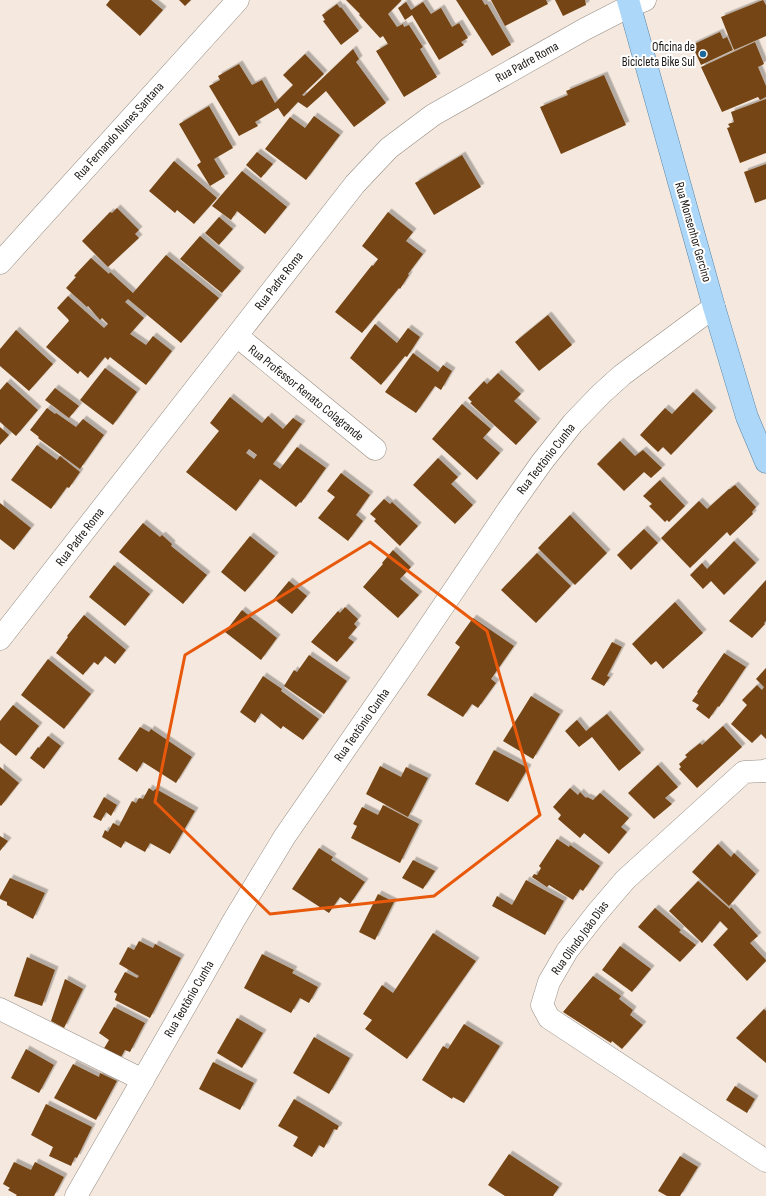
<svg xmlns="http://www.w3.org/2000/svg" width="766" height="1196" font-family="'Sofia Sans Condensed',sans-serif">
  <defs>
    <filter id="shadow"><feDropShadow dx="3.5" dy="-3.5" stdDeviation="0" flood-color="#0004"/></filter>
  </defs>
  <rect width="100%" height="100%" fill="#f5e9df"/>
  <g fill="#744514" fill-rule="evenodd" filter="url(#shadow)">
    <path d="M 110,0 L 151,0 L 163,10 L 140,36 L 106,5 Z"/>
    <path d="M 179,0 L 191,0 L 185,6 Z"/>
    <path d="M 346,0 L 401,0 L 401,1 L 388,14 L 397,27 L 403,24 L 404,27 L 409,25 L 423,47 L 420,49 L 437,77 L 404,97 L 376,51 L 388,44 L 383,36 L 380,38 L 359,15 L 360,14 Z"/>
    <path d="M 456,0 L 482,0 L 485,5 L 487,4 L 511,45 L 492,56 Z"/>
    <path d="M 491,0 L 546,0 L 548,4 L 505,26 Z"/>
    <path d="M 555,0 L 585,0 L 586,5 L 563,16 Z"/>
    <path d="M 763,0 L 766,5 L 766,36 L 734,50 L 721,17 Z"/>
    <path d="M 406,2 L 411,10 L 423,2 L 431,14 L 441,8 L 452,27 L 459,23 L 468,38 L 461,42 L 464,45 L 439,60 L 412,15 L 405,20 L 398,8 Z"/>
    <path d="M 337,4 L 340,8 L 341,7 L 359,31 L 341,45 L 323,21 L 325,20 L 322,15 Z"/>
    <path d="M 720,32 L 723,39 L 727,37 L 733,50 L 701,65 L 692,45 Z"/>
    <path d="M 755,42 L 764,64 L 758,67 L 766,86 L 766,97 L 760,100 L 758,97 L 722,112 L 701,67 Z"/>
    <path d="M 353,49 L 359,59 L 356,62 L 386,103 L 354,127 L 326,91 L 307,108 L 298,102 L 284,117 L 278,108 L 255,122 L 258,126 L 239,136 L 209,86 L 220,80 L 218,76 L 239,64 L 252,85 L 262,80 L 275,103 L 293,85 L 283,75 L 305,54 L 324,74 L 302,95 L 304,96 Z"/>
    <path d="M 604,75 L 626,125 L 561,154 L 540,107 L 568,95 L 566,91 Z"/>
    <path d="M 766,99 L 766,153 L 740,163 L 727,128 L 730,127 L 728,124 L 734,122 L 731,112 Z"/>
    <path d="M 209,106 L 233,148 L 214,159 L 225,177 L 210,186 L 197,165 L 201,162 L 179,124 Z"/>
    <path d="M 314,116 L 340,135 L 306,180 L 265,149 L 290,117 L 305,128 Z"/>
    <path d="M 257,152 L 273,164 L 261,178 L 246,165 Z"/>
    <path d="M 462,155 L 481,187 L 434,215 L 415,183 Z"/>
    <path d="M 174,161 L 217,198 L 194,224 L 177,210 L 175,213 L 149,191 Z"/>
    <path d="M 766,164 L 766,199 L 755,203 L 744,172 Z"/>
    <path d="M 242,171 L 287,207 L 265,234 L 237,211 L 231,220 L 212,206 Z"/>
    <path d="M 117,208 L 139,230 L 135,234 L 139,238 L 108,267 L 82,241 L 110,212 L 112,213 Z"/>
    <path d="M 388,212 L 413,232 L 406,241 L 423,254 L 408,274 L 409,275 L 400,289 L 399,288 L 362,333 L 335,312 L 372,265 L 373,266 L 378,259 L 362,246 Z"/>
    <path d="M 219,217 L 233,229 L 219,245 L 205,233 Z"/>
    <path d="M 200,236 L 241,271 L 222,293 L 180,259 Z"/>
    <path d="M 166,255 L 219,298 L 181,343 L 128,299 L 125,302 L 144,318 L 130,334 L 146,345 L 153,336 L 172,351 L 146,385 L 110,357 L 108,360 L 105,357 L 88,378 L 80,371 L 78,374 L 46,347 L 69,321 L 68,319 L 57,308 L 68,296 L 104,328 L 108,324 L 102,318 L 100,320 L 88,306 L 87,307 L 66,288 L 76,277 L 74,276 L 91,258 L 109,274 L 110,272 L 133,293 Z"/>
    <path d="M 548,315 L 572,345 L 539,371 L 515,342 Z"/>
    <path d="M 375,324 L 397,343 L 408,328 L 420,337 L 407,357 L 405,356 L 381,385 L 350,358 Z"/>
    <path d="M 16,330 L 53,364 L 29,391 L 0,366 L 0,349 Z"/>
    <path d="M 413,353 L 438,372 L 443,365 L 452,371 L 441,390 L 435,386 L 416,413 L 385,392 Z"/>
    <path d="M 105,368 L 137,392 L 113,425 L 80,400 Z"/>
    <path d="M 498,373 L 521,394 L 514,401 L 537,422 L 516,445 L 470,403 L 472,402 L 468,398 L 484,381 L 487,384 Z"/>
    <path d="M 7,382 L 38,410 L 16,436 L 0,422 L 0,390 Z"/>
    <path d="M 55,388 L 79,406 L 69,418 L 45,400 Z"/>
    <path d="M 693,392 L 713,411 L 671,455 L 663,447 L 658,452 L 640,435 L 665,408 L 672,414 Z"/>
    <path d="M 230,397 L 262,423 L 268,416 L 283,429 L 293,418 L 302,424 L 273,464 L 280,469 L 297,447 L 326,468 L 301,503 L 300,502 L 296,507 L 260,479 L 236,511 L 186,472 L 219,431 L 210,423 ZM 249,449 L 257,455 L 254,459 L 246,453 Z"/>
    <path d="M 462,404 L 491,429 L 483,438 L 500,453 L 477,480 L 432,439 Z"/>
    <path d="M 47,408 L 55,414 L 56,413 L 76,427 L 83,419 L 104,435 L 80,469 L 38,438 L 39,437 L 30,430 Z"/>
    <path d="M 0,427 L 9,435 L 0,445 Z"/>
    <path d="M 620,441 L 635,456 L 643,450 L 662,468 L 651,478 L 644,472 L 624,491 L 597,464 Z"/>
    <path d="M 37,445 L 57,460 L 60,456 L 80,472 L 69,488 L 67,487 L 51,509 L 11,480 Z"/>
    <path d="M 438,458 L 458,477 L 451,484 L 473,505 L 455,524 L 413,485 Z"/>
    <path d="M 341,473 L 370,495 L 356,515 L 363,521 L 348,541 L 318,518 L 335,497 L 327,491 Z"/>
    <path d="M 660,480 L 685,506 L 669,522 L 667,520 L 665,522 L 649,506 L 652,504 L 643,496 Z"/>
    <path d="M 735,485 L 756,507 L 752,512 L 753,514 L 730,536 L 727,532 L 690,568 L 661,538 L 699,501 L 707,509 L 729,489 L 730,489 Z"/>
    <path d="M 384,499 L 390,504 L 392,502 L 418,526 L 400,546 L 374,521 L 376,519 L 370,514 Z"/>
    <path d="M 0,503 L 31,528 L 14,550 L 0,539 Z"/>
    <path d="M 570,515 L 607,553 L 575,585 L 538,548 Z"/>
    <path d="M 143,523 L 160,537 L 162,535 L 172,544 L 171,546 L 207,575 L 183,604 L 119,552 Z"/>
    <path d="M 644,529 L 658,543 L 631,570 L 617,555 Z"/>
    <path d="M 250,536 L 275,556 L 245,592 L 221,572 Z"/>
    <path d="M 734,541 L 756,563 L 724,595 L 711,581 L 703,589 L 690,575 L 702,563 L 707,569 Z"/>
    <path d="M 393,550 L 411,567 L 400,579 L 419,595 L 398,618 L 363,587 L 383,564 L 382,563 Z"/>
    <path d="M 537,553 L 571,586 L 536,623 L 501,590 Z"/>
    <path d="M 114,565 L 150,594 L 125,626 L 89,597 Z"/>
    <path d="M 766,580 L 766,621 L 764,623 L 765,624 L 752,638 L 729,621 Z"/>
    <path d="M 289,581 L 307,596 L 292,614 L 274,599 Z"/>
    <path d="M 675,602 L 703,633 L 663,669 L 656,661 L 651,665 L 632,644 Z"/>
    <path d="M 345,607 L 358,619 L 354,624 L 357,627 L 348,638 L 354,642 L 337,662 L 311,642 L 338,611 L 340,613 Z"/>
    <path d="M 242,610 L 277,638 L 261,660 L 225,632 Z"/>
    <path d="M 84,615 L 126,650 L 115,664 L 105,656 L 98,665 L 94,662 L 83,675 L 56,653 L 68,637 L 67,636 Z"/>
    <path d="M 473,618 L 514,646 L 491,679 L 496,683 L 478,708 L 472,704 L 463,717 L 427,695 L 460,647 L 455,643 Z"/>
    <path d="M 612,642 L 622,647 L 607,676 L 610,677 L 604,686 L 591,679 Z"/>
    <path d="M 724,653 L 746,667 L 719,707 L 718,706 L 709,719 L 696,709 L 699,705 L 692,701 L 698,693 L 697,692 Z"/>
    <path d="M 309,655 L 347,681 L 324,714 L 284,686 L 294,670 L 297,672 Z"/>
    <path d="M 48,659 L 91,694 L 64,729 L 21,695 Z"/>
    <path d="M 766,668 L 766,739 L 761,734 L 752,743 L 731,724 L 747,705 L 742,700 L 757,685 L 762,690 L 764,687 L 756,679 Z"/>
    <path d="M 263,676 L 282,689 L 281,691 L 319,719 L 303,740 L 283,726 L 281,729 L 261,713 L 255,723 L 240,712 Z"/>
    <path d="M 531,696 L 560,714 L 533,759 L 503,741 Z"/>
    <path d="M 13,705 L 39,726 L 16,756 L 0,743 L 0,721 Z"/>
    <path d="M 607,714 L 641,753 L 619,771 L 592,737 L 579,747 L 565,731 L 577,720 L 586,731 Z"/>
    <path d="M 723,726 L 742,747 L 697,788 L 679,769 L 681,767 L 679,764 L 687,757 L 685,755 L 700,743 L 702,745 Z"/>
    <path d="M 140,727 L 149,732 L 151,729 L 192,757 L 176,783 L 143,762 L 137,772 L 118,759 Z"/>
    <path d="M 48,736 L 61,746 L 44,769 L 30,758 L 38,747 L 39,748 Z"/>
    <path d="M 494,750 L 528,768 L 508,802 L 475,784 Z"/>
    <path d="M 658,765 L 678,787 L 665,798 L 672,804 L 654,819 L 628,793 Z"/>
    <path d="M 380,766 L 401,777 L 406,767 L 428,778 L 408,817 L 366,794 Z"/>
    <path d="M 0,767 L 19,783 L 1,806 L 0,805 Z"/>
    <path d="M 149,788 L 153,791 L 156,789 L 195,811 L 170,854 L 150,843 L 145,852 L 125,841 L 121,848 L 102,837 L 105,830 L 108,832 L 113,823 L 119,826 L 132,801 L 136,803 L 139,798 L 143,799 Z"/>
    <path d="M 570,788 L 578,795 L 580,792 L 586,798 L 587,797 L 593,800 L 600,793 L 629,818 L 621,827 L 627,832 L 609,854 L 584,833 L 580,838 L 558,819 L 561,815 L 553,807 Z"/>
    <path d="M 104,797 L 117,805 L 111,816 L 106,812 L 101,821 L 93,817 Z"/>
    <path d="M 383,805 L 419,824 L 400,863 L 351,838 L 357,826 L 353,824 L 362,807 L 378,815 Z"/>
    <path d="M 0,836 L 8,841 L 0,851 Z"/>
    <path d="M 557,839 L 569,847 L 570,845 L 600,866 L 583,891 L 580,889 L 573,900 L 549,885 L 547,887 L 532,877 L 534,874 L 537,875 L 541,868 L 539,866 Z"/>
    <path d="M 718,844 L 731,857 L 734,853 L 756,874 L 729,906 L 692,872 Z"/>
    <path d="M 319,848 L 333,857 L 331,860 L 365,882 L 350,904 L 340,897 L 329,913 L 292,889 Z"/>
    <path d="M 413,860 L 435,871 L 423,889 L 402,878 Z"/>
    <path d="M 10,878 L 45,893 L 33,919 L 7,905 L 7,902 L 0,899 L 0,896 Z"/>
    <path d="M 526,880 L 564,901 L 545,935 L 492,906 L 497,896 L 512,905 Z"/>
    <path d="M 698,881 L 730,909 L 731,907 L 758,936 L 750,943 L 766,960 L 766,961 L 747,981 L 713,945 L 728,929 L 720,921 L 702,943 L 669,911 Z"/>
    <path d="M 378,894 L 394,902 L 375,940 L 359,932 Z"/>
    <path d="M 655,908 L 681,930 L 679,932 L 696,945 L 680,962 L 638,927 Z"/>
    <path d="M 433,933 L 476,961 L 407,1059 L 365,1029 L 372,1020 L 363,1014 L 382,985 L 393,993 Z"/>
    <path d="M 139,941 L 153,948 L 155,944 L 181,958 L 150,1018 L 115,1000 L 117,994 L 114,992 L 125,972 L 137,978 L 139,976 L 119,964 L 128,947 L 134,950 Z"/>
    <path d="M 620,946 L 651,969 L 632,992 L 602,970 Z"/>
    <path d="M 262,954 L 294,970 L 292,973 L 318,987 L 309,1003 L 300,998 L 291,1013 L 244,988 Z"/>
    <path d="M 27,957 L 55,970 L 42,1006 L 14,996 Z"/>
    <path d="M 593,976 L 621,996 L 619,999 L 633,1010 L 630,1015 L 643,1025 L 622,1049 L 612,1041 L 611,1043 L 563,1012 Z"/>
    <path d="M 65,979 L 83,989 L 64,1028 L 51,1021 Z"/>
    <path d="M 114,1007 L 145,1023 L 130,1052 L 125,1050 L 117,1064 L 100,1055 L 109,1040 L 99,1033 Z"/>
    <path d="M 764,1009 L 766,1011 L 766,1063 L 736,1038 Z"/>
    <path d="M 237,1018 L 263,1033 L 242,1068 L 217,1053 Z"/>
    <path d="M 464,1024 L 500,1046 L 464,1103 L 453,1097 L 452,1099 L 422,1080 L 443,1046 L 448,1049 Z"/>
    <path d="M 314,1037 L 350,1058 L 329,1094 L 293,1073 Z"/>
    <path d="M 26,1049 L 54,1065 L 39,1093 L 11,1078 Z"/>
    <path d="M 213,1062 L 254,1083 L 240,1110 L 199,1089 Z"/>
    <path d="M 73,1064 L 99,1077 L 100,1073 L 117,1081 L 96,1120 L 54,1098 Z"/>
    <path d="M 735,1086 L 755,1099 L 747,1113 L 726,1100 Z"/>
    <path d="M 294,1099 L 313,1110 L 339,1126 L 337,1130 L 334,1129 L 324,1148 L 319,1145 L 312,1157 L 293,1146 L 298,1137 L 278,1126 Z"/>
    <path d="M 46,1104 L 92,1127 L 77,1158 L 75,1157 L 71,1166 L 49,1156 L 53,1147 L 31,1135 Z"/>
    <path d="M 509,1154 L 559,1187 L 553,1196 L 505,1196 L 488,1185 Z"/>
    <path d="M 680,1156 L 698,1167 L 680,1196 L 667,1196 L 658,1191 Z"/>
    <path d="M 14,1162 L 31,1170 L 35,1162 L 64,1177 L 54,1196 L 16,1196 L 17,1195 L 8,1190 L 10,1188 L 3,1184 Z"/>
  </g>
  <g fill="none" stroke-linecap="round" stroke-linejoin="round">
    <defs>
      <g id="street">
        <path d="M 0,263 L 238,0"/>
        <path d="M 237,336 L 375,449"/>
        <path d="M 766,770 L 765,771 L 744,772 L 625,880 L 596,914 L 567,951 L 549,982 L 542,1005 L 549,1018 L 766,1161"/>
        <path d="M 0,1009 L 143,1080"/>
        <path d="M 76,1196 L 199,982 L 234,920 L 285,836 L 406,661 L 508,510 L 542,462 L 573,423 L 601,394 L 622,375 L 714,307"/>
      </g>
      <path id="secondary" d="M 0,639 L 355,184 L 389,148 L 433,115 L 585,29 L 630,6 L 645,0"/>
      <path id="primary" d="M 628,0 L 714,307 L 747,417 L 766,462"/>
    </defs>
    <use href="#street" stroke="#958b82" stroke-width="23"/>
    <use href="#secondary" stroke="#958b82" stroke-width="23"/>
    <use href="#primary" stroke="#5683a5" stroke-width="23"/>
    <use href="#street" stroke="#fff" stroke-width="22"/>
    <use href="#secondary" stroke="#fff" stroke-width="22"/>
    <use href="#primary" stroke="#add7f8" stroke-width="22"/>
  </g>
  <path fill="none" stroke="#e8590c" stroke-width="3" stroke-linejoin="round" d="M 370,542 L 487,631 L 540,815 L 434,896 L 270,914 L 155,802 L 185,655 Z"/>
  <circle fill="#1c689b" stroke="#fff" stroke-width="1.5" cx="703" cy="54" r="4"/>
  <g text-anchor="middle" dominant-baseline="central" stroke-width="4" stroke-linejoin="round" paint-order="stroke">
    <g font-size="13" fill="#1a1613" stroke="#fff" text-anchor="end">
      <text x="695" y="47">Oficina de<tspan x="695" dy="15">Bicicleta Bike Sul</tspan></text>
    </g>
    <g font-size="13" fill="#1a1613" stroke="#fff">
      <text transform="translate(527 62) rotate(-29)">Rua Padre Roma</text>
      <text transform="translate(119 131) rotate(-48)">Rua Fernando Nunes Santana</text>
      <text transform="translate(693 232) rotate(74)">Rua Monsenhor Gercino</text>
      <text transform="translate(279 281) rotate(-52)">Rua Padre Roma</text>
      <text transform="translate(306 393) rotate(39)">Rua Professor Renato Colagrande</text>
      <text transform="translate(546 459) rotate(-52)">Rua Teotônio Cunha</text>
      <text transform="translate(80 537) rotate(-52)">Rua Padre Roma</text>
      <text transform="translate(362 725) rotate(-55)">Rua Teotônio Cunha</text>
      <text transform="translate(580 938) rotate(-54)">Rua Olindo João Dias</text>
      <text transform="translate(189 999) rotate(-60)">Rua Teotônio Cunha</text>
    </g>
  </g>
</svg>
